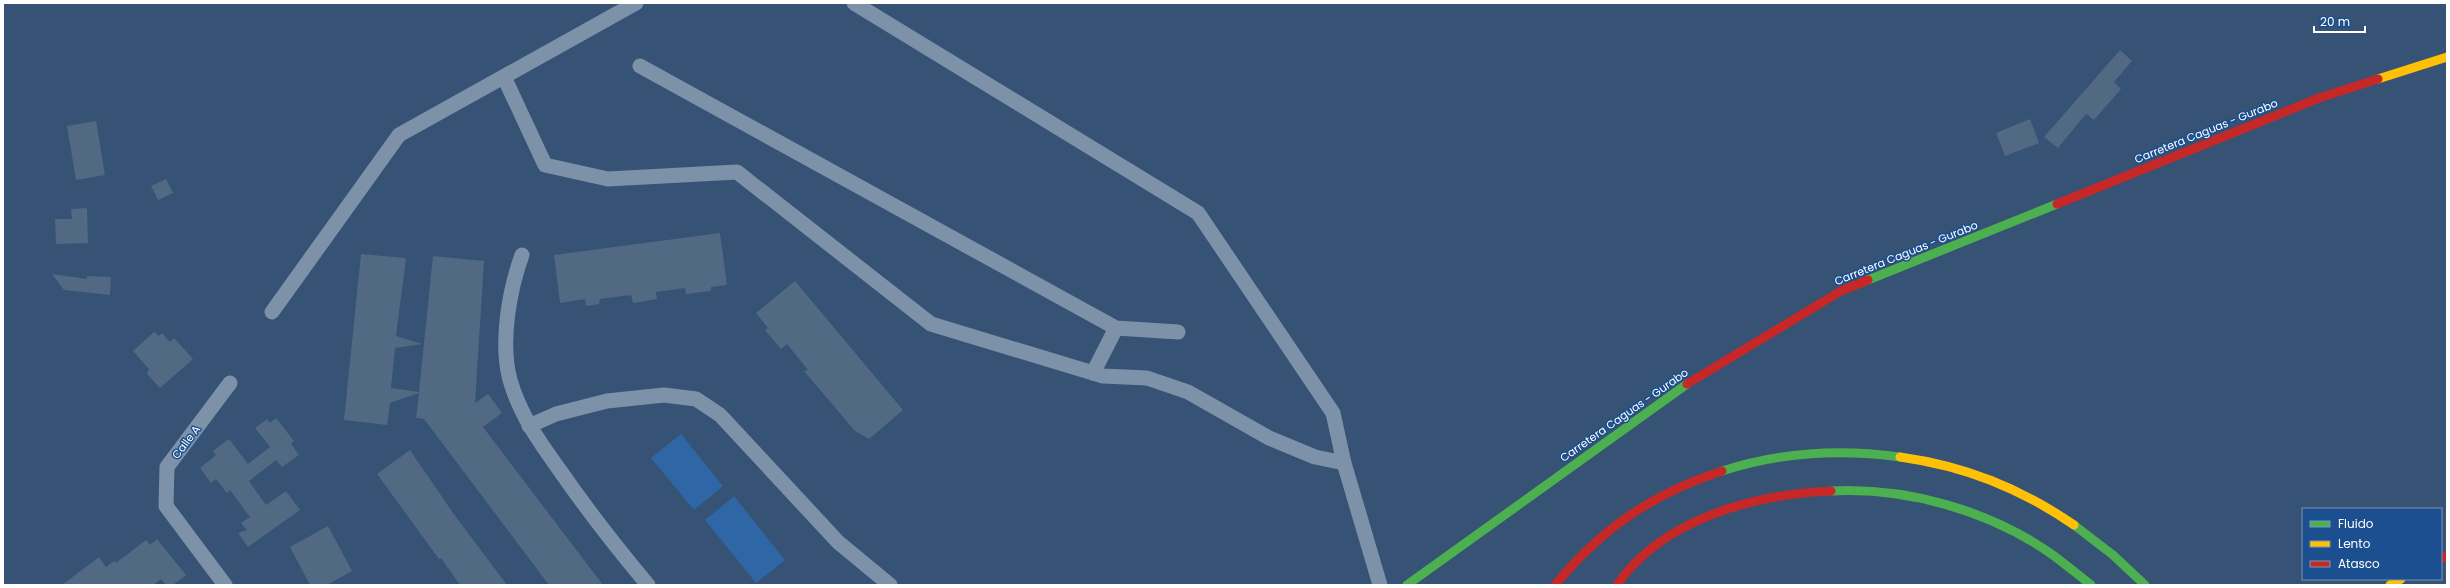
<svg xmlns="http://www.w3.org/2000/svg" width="2450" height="588" font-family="Poppins,sans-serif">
  <rect width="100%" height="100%" fill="#365274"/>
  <g fill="#2f66a5">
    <path d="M 681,434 L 723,486 L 694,510 L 651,458 Z"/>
    <path d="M 734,496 L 785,560 L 756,583 L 705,520 Z"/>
  </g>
  <g fill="#526984">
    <path d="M 2120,50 L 2132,61 L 2114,82 L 2121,89 L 2094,120 L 2086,114 L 2058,148 L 2044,137 Z"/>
    <path d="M 2030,119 L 2039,143 L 2005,156 L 1996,133 Z"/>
    <path d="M 96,121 L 105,175 L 76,180 L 67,126 Z"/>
    <path d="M 166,179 L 173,193 L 158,200 L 151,186 Z"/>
    <path d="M 87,208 L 88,243 L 56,244 L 55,219 L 72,219 L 71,209 Z"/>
    <path d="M 720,233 L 727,285 L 711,287 L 711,291 L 686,294 L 685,288 L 656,292 L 657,299 L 633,303 L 631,295 L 600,299 L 599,304 L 586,306 L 585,299 L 560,303 L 554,255 Z"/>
    <path d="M 361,254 L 406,258 L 396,336 L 422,344 L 395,348 L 391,388 L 419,392 L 433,256 L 484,261 L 475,403 L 488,394 L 502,413 L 483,427 L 603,585 L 549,585 L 424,419 L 416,418 L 419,393 L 390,403 L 387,425 L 344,420 Z"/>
    <path d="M 52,274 L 87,279 L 87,276 L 111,277 L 110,295 L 64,290 Z"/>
    <path d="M 795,281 L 903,410 L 869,439 L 855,431 L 804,371 L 808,370 L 787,344 L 781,349 L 765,330 L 768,328 L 756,313 Z"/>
    <path d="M 154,332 L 159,336 L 162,333 L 170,342 L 174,338 L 193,359 L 160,388 L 147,374 L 149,369 L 133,351 Z"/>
    <path d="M 276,418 L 294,441 L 291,444 L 299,455 L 282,467 L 276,460 L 249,481 L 266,505 L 286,491 L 300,510 L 248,547 L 238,533 L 247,530 L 241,523 L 250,517 L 230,490 L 227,493 L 216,479 L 211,483 L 200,468 L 216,455 L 213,451 L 229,439 L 248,464 L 270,447 L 255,428 L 267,419 L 270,423 Z"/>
    <path d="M 410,450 L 453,513 L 507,585 L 460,585 L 441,558 L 439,559 L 377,474 Z"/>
    <path d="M 328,526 L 352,571 L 327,585 L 310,585 L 290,547 Z"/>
    <path d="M 157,539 L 186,575 L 173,585 L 166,585 L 161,579 L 153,585 L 62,585 L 99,557 L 106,567 L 114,561 L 116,563 L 146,540 L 150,545 Z"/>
  </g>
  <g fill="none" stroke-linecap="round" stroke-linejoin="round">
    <g stroke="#7d92a8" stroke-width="15">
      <path d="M 854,3 L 1198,213 L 1333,413 L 1344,463 L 1380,585"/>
      <path d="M 640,66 L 1116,328 L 1178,332"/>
      <path d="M 504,77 L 545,165 L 608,179 L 737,172 L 931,324 L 1103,376 L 1147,378 L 1188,392 L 1269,438 L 1315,457 L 1344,463"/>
      <path d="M 522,255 C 509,291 500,343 510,380 C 520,415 540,443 561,472 C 588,511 617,548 648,585"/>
      <path d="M 272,312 L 399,135 L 636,3"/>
      <path d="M 1093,373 L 1116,328"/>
      <path d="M 529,426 L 556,414 L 607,401 L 664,395 L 696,399 L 720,415 L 838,542 L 890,585"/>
      <path d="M 225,585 L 166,506 L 167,467 L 230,383"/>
    </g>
    <g stroke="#4caf50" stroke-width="9">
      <path d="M 1868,280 L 2057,204"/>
      <path d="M 1722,471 C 1780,452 1841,449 1900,457"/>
      <path d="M 1831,491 C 1906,487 1988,510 2050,553 C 2064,563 2077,574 2091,585"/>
      <path d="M 2074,525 L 2113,555 L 2145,585"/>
      <path d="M 1407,585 L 1687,384"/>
    </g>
    <g stroke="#ffc107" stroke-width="9">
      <path d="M 2378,79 L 2447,57"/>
      <path d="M 1900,457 C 1965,466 2020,488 2074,525"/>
      <path d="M 2390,585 L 2401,579"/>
    </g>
    <g stroke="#c62828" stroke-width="9">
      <path d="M 2057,204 L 2319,98 L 2378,79"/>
      <path d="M 1687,384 L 1841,291 L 1868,280"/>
      <path d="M 2441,559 L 2447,556"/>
      <path d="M 1555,585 C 1602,528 1652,494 1722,471"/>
      <path d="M 1617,585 C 1662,519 1755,494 1831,491"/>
    </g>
  </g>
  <g text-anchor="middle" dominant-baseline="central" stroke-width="3" stroke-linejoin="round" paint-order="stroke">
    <g font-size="11" fill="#fff" stroke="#1b4f8f">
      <text transform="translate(2206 131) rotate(-22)">Carretera Caguas - Gurabo</text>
      <text transform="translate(1906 253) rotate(-22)">Carretera Caguas - Gurabo</text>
      <text transform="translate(1624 415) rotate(-35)">Carretera Caguas - Gurabo</text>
      <text transform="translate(186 442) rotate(-53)">Calle A</text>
    </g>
  </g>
  <rect width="2450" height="588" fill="none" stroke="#ffffff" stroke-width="8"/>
  <rect x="2302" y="508" width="140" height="72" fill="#1b4f8f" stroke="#7695bc"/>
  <rect x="2310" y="521" width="20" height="6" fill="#4caf50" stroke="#7695bc"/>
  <text x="2338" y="528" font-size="12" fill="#ffffff">Fluido</text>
  <rect x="2310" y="541" width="20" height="6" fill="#ffc107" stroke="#7695bc"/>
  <text x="2338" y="548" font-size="12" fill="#ffffff">Lento</text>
  <rect x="2310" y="561" width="20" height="6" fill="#c62828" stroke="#7695bc"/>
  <text x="2338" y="568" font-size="12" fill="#ffffff">Atasco</text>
  <path d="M2314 26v6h51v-6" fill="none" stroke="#ffffff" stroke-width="2"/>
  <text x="2320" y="26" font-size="12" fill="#ffffff" stroke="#1b4f8f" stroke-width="3" paint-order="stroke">20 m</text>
</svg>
